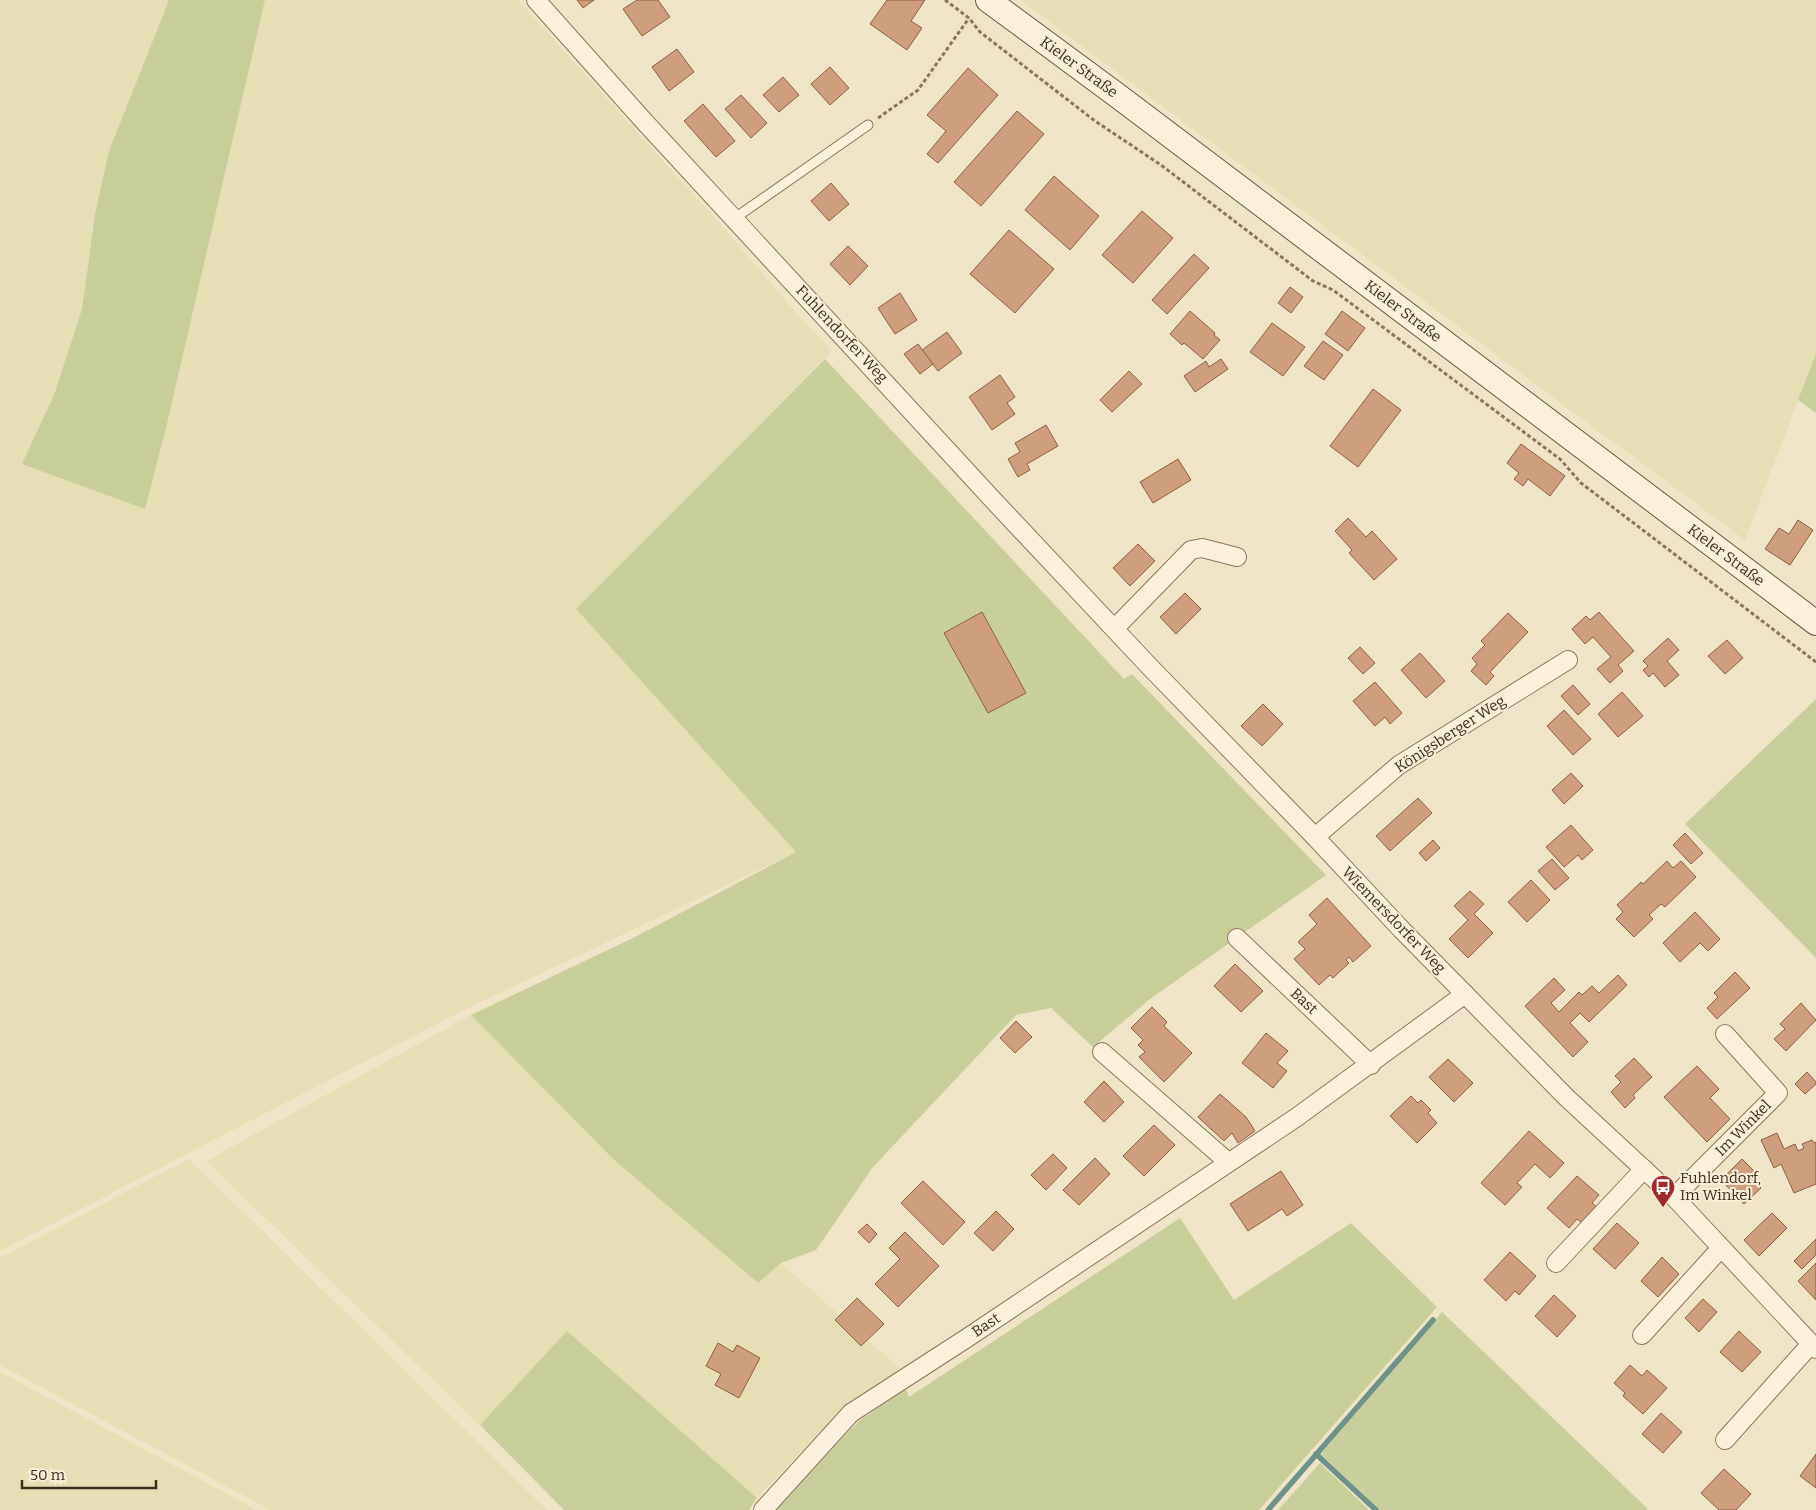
<svg xmlns="http://www.w3.org/2000/svg" width="1816" height="1510" font-family="Bitter,serif">
  <rect width="100%" height="100%" fill="#f0e4c8"/>
  <g fill="#e6deb5">
    <path d="M 0,0 L 169,0 L 109,151 L 95,214 L 82,309 L 54,395 L 23,464 L 145,508 L 167,424 L 265,0 L 518,0 L 720,224 L 804,322 L 832,351 L 576,609 L 796,852 L 468,1008 L 0,1251 Z"/>
    <path d="M 1020,0 L 1816,0 L 1816,354 L 1745,540 Z"/>
    <path d="M 471,1015 L 612,1158 L 758,1283 L 781,1263 L 902,1371 L 844,1406 L 757,1498 L 567,1332 L 480,1425 L 206,1161 Z"/>
    <path d="M 189,1159 L 547,1510 L 271,1510 L 0,1365 L 0,1258 Z"/>
    <path d="M 0,1372 L 257,1510 L 0,1510 Z"/>
  </g>
  <g fill="#c9cf9b">
    <path d="M 169,0 L 265,0 L 167,424 L 145,509 L 22,464 L 54,395 L 82,309 L 95,214 L 109,151 Z"/>
    <path d="M 1816,354 L 1816,413 L 1798,400 Z"/>
    <path d="M 825,359 L 1124,679 L 1132,674 L 1326,875 L 1150,999 L 1093,1047 L 1051,1008 L 1016,1015 L 873,1167 L 816,1250 L 781,1263 L 758,1283 L 612,1158 L 471,1015 L 635,937 L 796,852 L 576,609 Z"/>
    <path d="M 1816,699 L 1816,958 L 1685,824 Z"/>
    <path d="M 1180,1218 L 1234,1300 L 1351,1223 L 1437,1307 L 1259,1510 L 772,1510 L 859,1421 L 906,1389 L 909,1397 Z"/>
    <path d="M 1442,1312 L 1648,1509 L 1646,1510 L 1380,1510 L 1321,1454 Z"/>
    <path d="M 567,1331 L 757,1498 L 749,1510 L 564,1510 L 480,1425 Z"/>
    <path d="M 1320,1463 L 1369,1510 L 1278,1510 Z"/>
  </g>
  <g fill="none" stroke-linecap="round" stroke-linejoin="round">
    <g stroke="#6f938a" stroke-width="5.5">
      <path d="M 1316,1454 L 1376,1510"/>
      <path d="M 1268,1510 L 1433,1320"/>
    </g>
  </g>
  <g fill="#cf9f7d" stroke="#8d5f41">
    <path d="M 577,0 L 594,0 L 583,8 Z"/>
    <path d="M 637,0 L 658,0 L 670,17 L 642,36 L 623,9 Z"/>
    <path d="M 887,0 L 925,0 L 911,21 L 922,28 L 907,50 L 870,24 Z"/>
    <path d="M 677,49 L 694,72 L 669,91 L 652,67 Z"/>
    <path d="M 830,67 L 849,88 L 830,105 L 811,84 Z"/>
    <path d="M 968,68 L 998,95 L 938,163 L 927,154 L 946,131 L 927,115 Z"/>
    <path d="M 783,77 L 799,95 L 779,112 L 763,95 Z"/>
    <path d="M 741,95 L 767,123 L 751,138 L 725,109 Z"/>
    <path d="M 703,104 L 735,141 L 716,157 L 684,121 Z"/>
    <path d="M 1017,111 L 1044,134 L 981,206 L 954,182 Z"/>
    <path d="M 1054,176 L 1099,216 L 1070,250 L 1025,210 Z"/>
    <path d="M 831,183 L 849,204 L 829,221 L 811,201 Z"/>
    <path d="M 1142,211 L 1173,238 L 1133,283 L 1102,255 Z"/>
    <path d="M 1009,230 L 1054,269 L 1015,313 L 970,274 Z"/>
    <path d="M 848,246 L 868,266 L 850,285 L 830,264 Z"/>
    <path d="M 1194,254 L 1209,268 L 1167,314 L 1152,300 Z"/>
    <path d="M 1290,287 L 1303,297 L 1291,313 L 1278,303 Z"/>
    <path d="M 900,293 L 917,320 L 895,334 L 878,308 Z"/>
    <path d="M 1190,311 L 1215,333 L 1214,335 L 1220,340 L 1203,359 L 1184,343 L 1182,345 L 1170,334 Z"/>
    <path d="M 1342,311 L 1365,328 L 1348,351 L 1325,334 Z"/>
    <path d="M 1272,323 L 1305,347 L 1283,376 L 1250,352 Z"/>
    <path d="M 947,332 L 962,353 L 938,371 L 922,350 Z"/>
    <path d="M 1323,341 L 1343,355 L 1324,380 L 1304,366 Z"/>
    <path d="M 918,344 L 933,364 L 920,374 L 904,354 Z"/>
    <path d="M 1221,359 L 1228,369 L 1195,392 L 1184,376 L 1206,361 L 1209,367 Z"/>
    <path d="M 1129,371 L 1142,384 L 1112,412 L 1100,400 Z"/>
    <path d="M 1000,375 L 1015,397 L 1007,403 L 1015,414 L 992,430 L 969,397 Z"/>
    <path d="M 1373,389 L 1401,410 L 1358,467 L 1330,446 Z"/>
    <path d="M 1046,425 L 1058,446 L 1027,464 L 1030,470 L 1018,477 L 1008,459 L 1020,452 L 1015,443 Z"/>
    <path d="M 1521,444 L 1565,476 L 1550,496 L 1528,479 L 1523,486 L 1514,479 L 1519,473 L 1507,463 Z"/>
    <path d="M 1178,459 L 1191,480 L 1153,503 L 1140,482 Z"/>
    <path d="M 1348,518 L 1366,537 L 1372,531 L 1397,559 L 1374,580 L 1349,553 L 1352,550 L 1335,531 Z"/>
    <path d="M 1798,520 L 1813,530 L 1790,565 L 1765,549 L 1779,528 L 1789,534 Z"/>
    <path d="M 1138,544 L 1155,561 L 1130,586 L 1113,568 Z"/>
    <path d="M 1185,593 L 1201,609 L 1176,634 L 1160,617 Z"/>
    <path d="M 982,612 L 1026,693 L 988,713 L 944,633 Z"/>
    <path d="M 1599,612 L 1634,651 L 1618,665 L 1623,671 L 1610,683 L 1597,669 L 1611,657 L 1593,637 L 1585,644 L 1572,629 L 1586,616 L 1590,620 Z"/>
    <path d="M 1508,613 L 1528,632 L 1490,672 L 1494,676 L 1486,685 L 1471,671 L 1477,664 L 1472,658 L 1485,645 L 1481,641 Z"/>
    <path d="M 1668,638 L 1679,650 L 1667,661 L 1679,675 L 1665,687 L 1653,673 L 1649,677 L 1643,670 L 1648,666 L 1643,661 Z"/>
    <path d="M 1727,640 L 1743,658 L 1725,674 L 1708,656 Z"/>
    <path d="M 1360,647 L 1375,663 L 1363,674 L 1348,658 Z"/>
    <path d="M 1420,653 L 1445,681 L 1426,698 L 1401,670 Z"/>
    <path d="M 1375,682 L 1402,713 L 1390,724 L 1385,717 L 1375,726 L 1353,701 Z"/>
    <path d="M 1573,685 L 1590,704 L 1578,715 L 1561,696 Z"/>
    <path d="M 1622,692 L 1643,716 L 1618,737 L 1598,714 Z"/>
    <path d="M 1263,704 L 1283,724 L 1262,746 L 1241,726 Z"/>
    <path d="M 1564,710 L 1591,739 L 1573,755 L 1547,726 Z"/>
    <path d="M 1571,773 L 1583,786 L 1564,804 L 1552,790 Z"/>
    <path d="M 1418,798 L 1432,813 L 1390,851 L 1376,836 Z"/>
    <path d="M 1571,825 L 1593,850 L 1582,860 L 1578,855 L 1564,867 L 1546,847 Z"/>
    <path d="M 1685,833 L 1703,853 L 1691,864 L 1673,845 Z"/>
    <path d="M 1433,840 L 1440,848 L 1426,861 L 1419,853 Z"/>
    <path d="M 1552,859 L 1569,878 L 1555,890 L 1538,871 Z"/>
    <path d="M 1667,861 L 1673,868 L 1681,861 L 1696,877 L 1665,907 L 1661,904 L 1649,915 L 1653,919 L 1634,937 L 1616,919 L 1623,912 L 1617,905 L 1641,882 L 1643,884 Z"/>
    <path d="M 1531,880 L 1550,900 L 1527,922 L 1508,902 Z"/>
    <path d="M 1470,891 L 1484,904 L 1474,914 L 1493,933 L 1468,958 L 1449,939 L 1468,920 L 1454,906 Z"/>
    <path d="M 1327,898 L 1371,946 L 1353,962 L 1349,957 L 1346,960 L 1349,963 L 1333,978 L 1330,975 L 1319,985 L 1294,959 L 1305,949 L 1298,942 L 1317,924 L 1309,915 Z"/>
    <path d="M 1695,912 L 1720,939 L 1708,951 L 1700,943 L 1680,962 L 1663,943 Z"/>
    <path d="M 1235,964 L 1263,991 L 1241,1012 L 1214,986 Z"/>
    <path d="M 1735,972 L 1750,988 L 1717,1019 L 1707,1008 L 1718,997 L 1714,993 Z"/>
    <path d="M 1618,975 L 1627,985 L 1589,1022 L 1580,1013 L 1570,1023 L 1588,1042 L 1573,1057 L 1525,1006 L 1554,978 L 1565,990 L 1551,1003 L 1559,1012 L 1579,992 L 1582,995 L 1592,986 L 1599,993 Z"/>
    <path d="M 1801,1003 L 1816,1020 L 1786,1051 L 1774,1039 L 1785,1029 L 1780,1024 Z"/>
    <path d="M 1152,1007 L 1167,1022 L 1164,1026 L 1192,1053 L 1164,1082 L 1139,1057 L 1145,1052 L 1138,1045 L 1143,1040 L 1131,1028 Z"/>
    <path d="M 1016,1021 L 1032,1037 L 1015,1053 L 1000,1038 Z"/>
    <path d="M 1266,1033 L 1288,1051 L 1277,1063 L 1287,1071 L 1273,1088 L 1242,1063 Z"/>
    <path d="M 1634,1058 L 1652,1077 L 1633,1095 L 1635,1098 L 1625,1108 L 1611,1092 L 1621,1082 L 1615,1076 Z"/>
    <path d="M 1448,1059 L 1473,1083 L 1454,1102 L 1429,1077 Z"/>
    <path d="M 1697,1066 L 1719,1089 L 1710,1098 L 1730,1119 L 1707,1142 L 1664,1097 Z"/>
    <path d="M 1807,1072 L 1816,1082 L 1816,1084 L 1805,1094 L 1795,1084 Z"/>
    <path d="M 1104,1081 L 1124,1102 L 1104,1122 L 1084,1102 Z"/>
    <path d="M 1220,1094 L 1246,1117 L 1255,1131 L 1238,1143 L 1232,1133 L 1224,1141 L 1198,1117 Z"/>
    <path d="M 1411,1096 L 1418,1103 L 1421,1100 L 1431,1110 L 1428,1113 L 1437,1123 L 1417,1143 L 1390,1116 Z"/>
    <path d="M 1154,1125 L 1175,1145 L 1144,1176 L 1123,1156 Z"/>
    <path d="M 1529,1131 L 1564,1163 L 1550,1178 L 1535,1164 L 1517,1183 L 1522,1187 L 1505,1205 L 1481,1183 Z"/>
    <path d="M 1777,1133 L 1784,1149 L 1795,1144 L 1798,1151 L 1804,1148 L 1802,1144 L 1812,1140 L 1814,1143 L 1816,1142 L 1816,1184 L 1794,1193 L 1781,1164 L 1774,1168 L 1761,1140 Z"/>
    <path d="M 1053,1154 L 1067,1168 L 1046,1190 L 1031,1175 Z"/>
    <path d="M 1095,1158 L 1110,1174 L 1079,1205 L 1063,1190 Z"/>
    <path d="M 1742,1159 L 1759,1176 L 1754,1181 L 1761,1188 L 1744,1204 L 1721,1180 Z"/>
    <path d="M 1281,1171 L 1303,1205 L 1287,1216 L 1282,1209 L 1248,1231 L 1230,1204 Z"/>
    <path d="M 1577,1176 L 1599,1195 L 1592,1203 L 1598,1208 L 1583,1224 L 1577,1219 L 1569,1228 L 1547,1208 Z"/>
    <path d="M 923,1181 L 965,1222 L 943,1245 L 901,1203 Z"/>
    <path d="M 996,1211 L 1014,1229 L 993,1251 L 974,1233 Z"/>
    <path d="M 1772,1213 L 1787,1228 L 1759,1256 L 1744,1240 Z"/>
    <path d="M 1617,1223 L 1639,1243 L 1615,1269 L 1593,1249 Z"/>
    <path d="M 867,1224 L 877,1234 L 869,1243 L 858,1232 Z"/>
    <path d="M 905,1232 L 939,1266 L 898,1307 L 875,1284 L 900,1259 L 889,1248 Z"/>
    <path d="M 1816,1239 L 1816,1255 L 1802,1269 L 1794,1261 Z"/>
    <path d="M 1510,1252 L 1536,1276 L 1519,1295 L 1515,1291 L 1506,1301 L 1484,1280 Z"/>
    <path d="M 1662,1257 L 1679,1274 L 1658,1297 L 1641,1281 Z"/>
    <path d="M 1816,1263 L 1816,1300 L 1798,1281 Z"/>
    <path d="M 1554,1295 L 1576,1316 L 1557,1337 L 1535,1316 Z"/>
    <path d="M 857,1298 L 884,1324 L 861,1346 L 835,1320 Z"/>
    <path d="M 1703,1299 L 1717,1312 L 1699,1332 L 1685,1318 Z"/>
    <path d="M 1739,1331 L 1761,1352 L 1742,1372 L 1720,1352 Z"/>
    <path d="M 718,1343 L 733,1352 L 737,1345 L 760,1358 L 739,1398 L 715,1385 L 721,1374 L 706,1366 Z"/>
    <path d="M 1630,1365 L 1642,1376 L 1647,1370 L 1667,1388 L 1643,1414 L 1623,1396 L 1625,1393 L 1614,1383 Z"/>
    <path d="M 1661,1413 L 1682,1432 L 1663,1453 L 1642,1434 Z"/>
    <path d="M 1816,1454 L 1816,1488 L 1800,1476 Z"/>
    <path d="M 1724,1469 L 1751,1494 L 1736,1510 L 1719,1510 L 1701,1493 Z"/>
  </g>
  <g fill="none" stroke-linecap="round" stroke-linejoin="round">
    <defs>
      <path id="service" d="M 735,218 L 868,125"/>
      <g id="minor">
        <path d="M 536,0 L 642,119 L 994,501 L 1149,666 L 1315,837 L 1401,929 L 1567,1098 L 1674,1197 L 1816,1349"/>
        <path d="M 1115,628 L 1191,550 L 1202,548 L 1237,557"/>
        <path d="M 1315,837 L 1399,765 L 1568,660"/>
        <path d="M 1237,938 L 1371,1065"/>
        <path d="M 1102,1052 L 1228,1162"/>
        <path d="M 1674,1197 L 1778,1093 L 1725,1034"/>
        <path d="M 1556,1263 L 1644,1169"/>
        <path d="M 1642,1335 L 1720,1249"/>
        <path d="M 1725,1440 L 1811,1344"/>
        <path d="M 763,1510 L 851,1413 L 967,1338 L 1297,1117 L 1465,994"/>
      </g>
      <path id="secondary" d="M 988,0 L 1118,96 L 1816,623"/>
    </defs>
    <use href="#service" stroke="#8d765c" stroke-width="11"/>
    <use href="#minor" stroke="#8d765c" stroke-width="20"/>
    <use href="#secondary" stroke="#6f573f" stroke-width="26"/>
    <g stroke="#8d765c" stroke-width="3" stroke-dasharray="4 2.5" stroke-linecap="butt">
      <path d="M 945,0 L 969,18 L 980,32 L 1095,121 L 1161,165 L 1313,281 L 1333,290 L 1560,459 L 1581,483 L 1816,662"/>
      <path d="M 878,118 L 918,90 L 969,18"/>
    </g>
    <use href="#service" stroke="#faf1dc" stroke-width="9"/>
    <use href="#minor" stroke="#faf1dc" stroke-width="18"/>
    <use href="#secondary" stroke="#faf1dc" stroke-width="24"/>
  </g>
  <defs>
    <symbol id="bus-pin" viewBox="-11 -11 22 30"><path d="M0 17L-7.5 6A9.5 9.5 0 1 1 7.5 6Z" fill="#9e2a2b" stroke="#f7eed8"/><path d="M-5-6H5V4H4V6H2V4H-2V6H-4V4H-5ZM-3.5-4V0h7V-4ZM-3.5 1.2v1.5H-2V1.2ZM2 1.2v1.5H3.5V1.2Z" fill="#fff"/></symbol>
  </defs>
  <g fill-rule="evenodd">
    <use href="#bus-pin" x="1649" y="1173" width="28" height="38"/>
  </g>
  <g text-anchor="middle" dominant-baseline="central" stroke-width="4" stroke-linejoin="round" paint-order="stroke">
    <g font-size="15" fill="#3d2e20" stroke="#f7eed8">
      <text transform="translate(1079 67) rotate(36)">Kieler Straße</text>
      <text transform="translate(1403 311) rotate(37)">Kieler Straße</text>
      <text transform="translate(842 334) rotate(47)">Fuhlendorfer Weg</text>
      <text transform="translate(1726 555) rotate(37)">Kieler Straße</text>
      <text transform="translate(1450 734) rotate(-33)">Königsberger Weg</text>
      <text transform="translate(1394 920) rotate(46)">Wiemersdorfer Weg</text>
      <text transform="translate(1304 1001) rotate(43)">Bast</text>
      <text transform="translate(1743 1128) rotate(-45)">Im Winkel</text>
      <text transform="translate(986 1325) rotate(-34)">Bast</text>
    </g>
    <g font-size="15" fill="#3d2e20" stroke="#f7eed8" text-anchor="start">
      <text x="1680" y="1178">Fuhlendorf,<tspan x="1680" dy="17">Im Winkel</tspan></text>
    </g>
  </g>
  <path d="M22 1480v8h134v-8" fill="none" stroke="#3d2e20" stroke-width="2.5"/>
  <text x="30" y="1480" font-size="15" fill="#3d2e20" stroke="#f7eed8" stroke-width="4" paint-order="stroke">50 m</text>
</svg>
